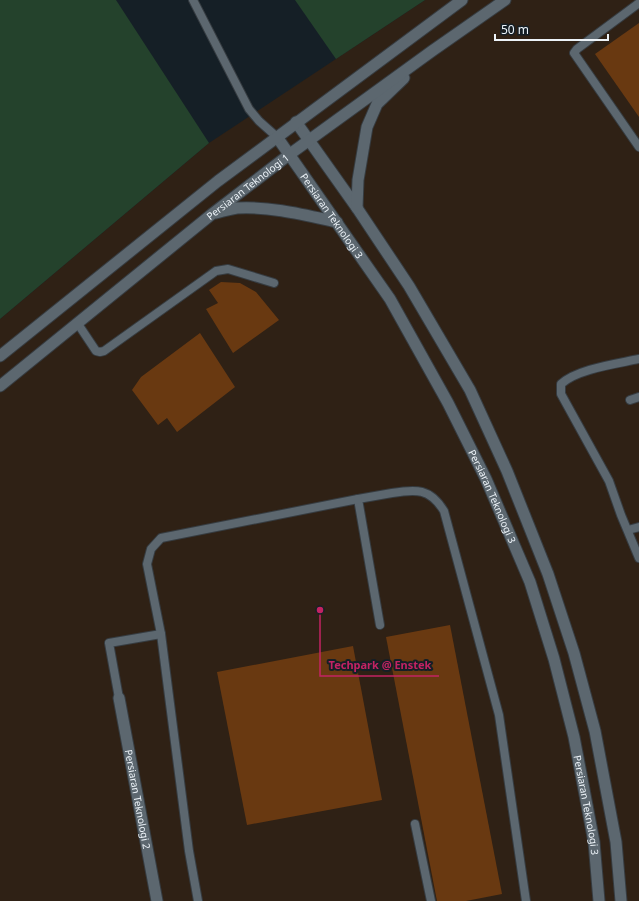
<svg xmlns="http://www.w3.org/2000/svg" width="639" height="901" font-family="'Noto Sans',sans-serif">
  <rect width="100%" height="100%" fill="#151f26"/>
  <path fill="#2f2115" d="M 425,0 L 639,0 L 639,901 L 0,901 L 0,319 L 209,143 Z"/>
  <g fill="#24422c">
    <path d="M 0,0 L 116,0 L 209,143 L 0,319 Z"/>
    <path d="M 295,0 L 425,0 L 336,59 Z"/>
  </g>
  <g fill="#693911">
    <path d="M 639,23 L 639,117 L 595,54 Z"/>
    <path d="M 221,282 L 240,283 L 256,292 L 279,320 L 233,353 L 206,309 L 218,303 L 209,290 Z"/>
    <path d="M 200,333 L 235,387 L 177,432 L 167,418 L 158,425 L 132,390 L 141,377 Z"/>
    <path d="M 450,625 L 502,894 L 466,901 L 437,901 L 386,637 Z"/>
    <path d="M 353,646 L 382,800 L 247,825 L 217,672 Z"/>
  </g>
  <g fill="none" stroke-linecap="round" stroke-linejoin="round">
    <defs>
      <g id="service">
        <path d="M 193,0 L 249,109 L 259,121 L 277,137"/>
        <path d="M 639,3 L 577,49 L 574,53 L 639,147"/>
        <path d="M 78,324 L 96,351 L 100,352 L 104,351 L 216,271 L 228,269 L 274,283"/>
        <path d="M 639,359 C 616,364 577,369 561,384 L 561,394 L 609,481 L 621,515 L 639,558"/>
        <path d="M 630,400 L 639,397"/>
        <path d="M 628,530 L 639,527"/>
        <path d="M 380,625 L 358,499 C 369,497 381,495 392,493 C 416,489 430,488 444,511 L 499,715 L 526,901"/>
        <path d="M 161,634 L 147,564 L 151,549 L 161,538 L 358,499"/>
        <path d="M 119,698 L 109,643 L 161,634 L 189,851 L 198,901"/>
        <path d="M 415,824 L 431,901"/>
      </g>
      <g id="minor">
        <path d="M 296,122 L 357,208 L 409,286 L 470,390 L 507,471 L 548,574 L 574,653 L 595,731 L 616,842 L 621,901"/>
        <path id="s1" d="M 277,137 L 390,299 L 448,403 L 486,479 L 530,582 L 554,659 L 574,737 L 594,842 L 599,901"/>
        <path id="s2" d="M 119,698 L 157,901"/>
      </g>
      <g id="tertiary">
        <path d="M 357,208 L 358,180 L 367,127 L 377,104 L 404,78"/>
        <path d="M 216,213 C 223,211 230,209 237,208 C 270,206 305,215 337,222"/>
        <path d="M 0,356 L 218,181 L 462,0"/>
        <path id="s3" d="M 0,386 L 212,214 L 290,154 L 432,51 L 505,0"/>
      </g>
    </defs>
    <use href="#service" stroke="#363c41" stroke-width="10"/>
    <use href="#minor" stroke="#363c41" stroke-width="13"/>
    <use href="#tertiary" stroke="#363c41" stroke-width="13"/>
    <use href="#service" stroke="#5c676f" stroke-width="8"/>
    <use href="#minor" stroke="#5c676f" stroke-width="11"/>
    <use href="#tertiary" stroke="#5c676f" stroke-width="11"/>
  </g>
  <g text-anchor="middle" dominant-baseline="central" stroke-width="4" stroke-linejoin="round" paint-order="stroke">
    <g font-size="10" fill="#edf3f8" stroke="#151f26">
      <text stroke="none"><textPath href="#s3" startOffset="318">Persiaran Teknologi 1</textPath></text>
      <text stroke="none"><textPath href="#s1" startOffset="96">Persiaran Teknologi 3</textPath></text>
      <text stroke="none"><textPath href="#s1" startOffset="420">Persiaran Teknologi 3</textPath></text>
      <text stroke="none"><textPath href="#s2" startOffset="103">Persiaran Teknologi 2</textPath></text>
      <text stroke="none"><textPath href="#s1" startOffset="744">Persiaran Teknologi 3</textPath></text>
    </g>
  </g>
  <path fill="none" stroke="#c42363" stroke-width="1.5" d="M320 610L320 676H439"/>
  <circle fill="#c42363" stroke="#151f26" stroke-width="1.5" cx="320" cy="610" r="4"/>
  <g font-size="11" text-anchor="middle" font-weight="bold" fill="#c42363" stroke="#151f26" stroke-width="4" stroke-linejoin="round" paint-order="stroke">
    <text x="380" y="669">Techpark @ Enstek</text>
  </g>
  <path d="M495 34v6h113v-6" fill="none" stroke="#edf3f8" stroke-width="2"/>
  <text x="501" y="34" font-size="12" fill="#edf3f8" stroke="#151f26" stroke-width="3" paint-order="stroke">50 m</text>
</svg>
